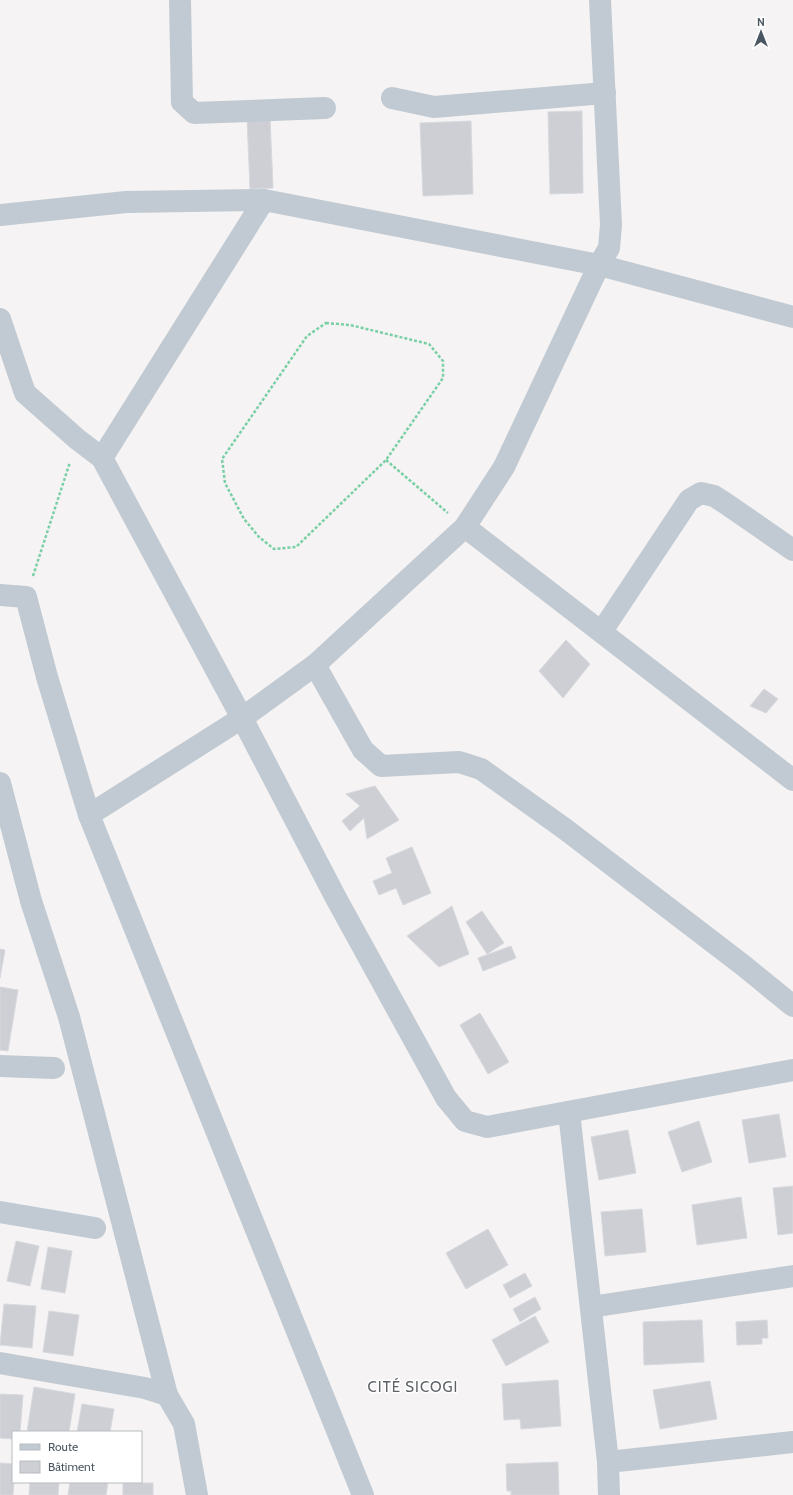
<svg xmlns="http://www.w3.org/2000/svg" width="793" height="1495" font-family="Cabin,sans-serif">
  <rect width="100%" height="100%" fill="#f5f3f3"/>
  <g fill="#cdcfd5" stroke="#d7d9de">
    <path d="M 582,111 L 583,193 L 550,194 L 548,112 Z"/>
    <path d="M 270,117 L 273,188 L 250,189 L 247,118 Z"/>
    <path d="M 471,121 L 473,194 L 423,196 L 420,123 Z"/>
    <path d="M 566,640 L 590,664 L 563,698 L 539,671 Z"/>
    <path d="M 764,689 L 778,699 L 766,713 L 750,706 Z"/>
    <path d="M 375,786 L 399,820 L 367,839 L 364,818 L 350,831 L 342,821 L 360,806 L 346,794 Z"/>
    <path d="M 412,847 L 431,893 L 403,905 L 396,888 L 379,895 L 373,881 L 392,873 L 386,858 Z"/>
    <path d="M 452,906 L 469,954 L 439,967 L 407,936 Z"/>
    <path d="M 482,911 L 504,943 L 487,954 L 466,922 Z"/>
    <path d="M 511,946 L 516,958 L 483,971 L 478,958 Z"/>
    <path d="M 0,949 L 5,950 L 0,978 Z"/>
    <path d="M 0,987 L 18,990 L 8,1051 L 0,1050 Z"/>
    <path d="M 480,1013 L 509,1062 L 488,1074 L 460,1025 Z"/>
    <path d="M 779,1114 L 786,1157 L 749,1163 L 742,1120 Z"/>
    <path d="M 699,1121 L 712,1162 L 682,1172 L 668,1132 Z"/>
    <path d="M 628,1130 L 636,1173 L 599,1180 L 591,1137 Z"/>
    <path d="M 793,1186 L 793,1233 L 778,1235 L 773,1188 Z"/>
    <path d="M 741,1197 L 747,1238 L 697,1245 L 692,1205 Z"/>
    <path d="M 642,1209 L 646,1252 L 605,1256 L 601,1212 Z"/>
    <path d="M 488,1229 L 508,1265 L 466,1289 L 446,1253 Z"/>
    <path d="M 16,1241 L 39,1246 L 30,1286 L 7,1281 Z"/>
    <path d="M 48,1247 L 72,1251 L 65,1293 L 41,1289 Z"/>
    <path d="M 525,1273 L 532,1286 L 510,1298 L 503,1285 Z"/>
    <path d="M 535,1297 L 541,1309 L 520,1322 L 513,1309 Z"/>
    <path d="M 4,1304 L 36,1306 L 32,1348 L 0,1345 Z"/>
    <path d="M 49,1311 L 79,1315 L 73,1356 L 43,1352 Z"/>
    <path d="M 535,1316 L 549,1342 L 506,1366 L 492,1340 Z"/>
    <path d="M 702,1320 L 704,1362 L 644,1365 L 643,1322 Z"/>
    <path d="M 767,1320 L 768,1338 L 762,1338 L 762,1344 L 737,1345 L 736,1322 Z"/>
    <path d="M 558,1380 L 561,1426 L 521,1429 L 520,1419 L 504,1420 L 502,1384 Z"/>
    <path d="M 710,1381 L 717,1419 L 660,1429 L 653,1390 Z"/>
    <path d="M 34,1387 L 75,1394 L 69,1432 L 27,1432 Z"/>
    <path d="M 0,1394 L 23,1395 L 20,1432 L 13,1432 L 13,1439 L 0,1438 Z"/>
    <path d="M 82,1404 L 114,1409 L 110,1432 L 77,1432 Z"/>
    <path d="M 558,1462 L 559,1495 L 511,1495 L 511,1491 L 507,1491 L 506,1464 Z"/>
    <path d="M 0,1463 L 13,1464 L 13,1482 L 14,1482 L 13,1495 L 0,1495 Z"/>
    <path d="M 30,1482 L 59,1482 L 58,1495 L 29,1495 Z"/>
    <path d="M 70,1482 L 108,1482 L 106,1495 L 68,1495 Z"/>
    <rect x="123" y="1483" width="30" height="12"/>
  </g>
  <g fill="none" stroke-linecap="round" stroke-linejoin="round">
    <g stroke="#7ad0a6" stroke-width="2.5" stroke-dasharray="3 2" stroke-linecap="butt">
      <path d="M 326,323 L 350,325 L 429,344 L 443,361 L 443,378 L 386,460 L 296,547 L 274,549 L 259,537 L 244,519 L 225,483 L 222,459 L 307,336 Z"/>
      <path d="M 386,460 L 448,513"/>
      <path d="M 33,576 L 70,462"/>
    </g>
    <g stroke="#c1cad2" stroke-width="22">
      <path d="M 180,0 L 182,102 L 194,113 L 325,108"/>
      <path d="M 392,98 L 434,107 L 605,93"/>
      <path d="M 0,215 L 126,202 L 264,200 L 599,265 L 793,317"/>
      <path d="M 0,319 L 25,393 L 77,439 L 102,458 L 242,718 L 337,900 L 446,1098 L 465,1121 L 487,1127 L 793,1070"/>
      <path d="M 102,458 L 264,200"/>
      <path d="M 465,527 L 793,780"/>
      <path d="M 0,595 L 26,597 L 47,677 L 89,815 L 363,1495"/>
      <path d="M 602,631 L 689,500 L 701,493 L 714,496 L 725,503 L 793,550"/>
      <path d="M 315,665 L 363,750 L 381,766 L 459,762 L 481,769 L 565,829 L 744,966 L 793,1006"/>
      <path d="M 0,783 L 31,901 L 69,1017 L 167,1395"/>
      <path d="M 89,815 L 242,718 L 315,665 L 465,527 L 504,467 L 599,265 L 609,248 L 611,225 L 600,0"/>
      <path d="M 0,1066 L 54,1068"/>
      <path d="M 569,1112 L 608,1462 L 609,1495"/>
      <path d="M 0,1212 L 95,1228"/>
      <path d="M 591,1307 L 793,1276"/>
      <path d="M 0,1363 L 145,1388 L 167,1395 L 184,1424 L 197,1495"/>
      <path d="M 608,1462 L 793,1442"/>
    </g>
  </g>
  <g text-anchor="middle" dominant-baseline="central" stroke-width="3" stroke-linejoin="round" paint-order="stroke">
    <g font-size="15" letter-spacing="1" fill="#5f6368" stroke="#fff">
      <text x="413" y="1387">CITÉ SICOGI</text>
    </g>
  </g>
  <rect x="12" y="1431" width="130" height="52" fill="#ffffff" stroke="#b7bbc0"/>
  <rect x="20" y="1444" width="20" height="6" fill="#c1cad2" stroke="#b7bbc0"/>
  <text x="48" y="1451" font-size="12" fill="#4a5661">Route</text>
  <rect x="20" y="1461" width="20" height="12" fill="#cdcfd5" stroke="#b7bbc0"/>
  <text x="48" y="1471" font-size="12" fill="#4a5661">Bâtiment</text>
  <g transform="translate(761 32)" stroke="#ffffff" stroke-width="3" paint-order="stroke">
  <path d="M0-3L7 15L0 10L-7 15Z" fill="#4a5661"/>
  <text y="-6" font-size="11" font-weight="bold" text-anchor="middle" fill="#4a5661">N</text>
  </g>
</svg>
